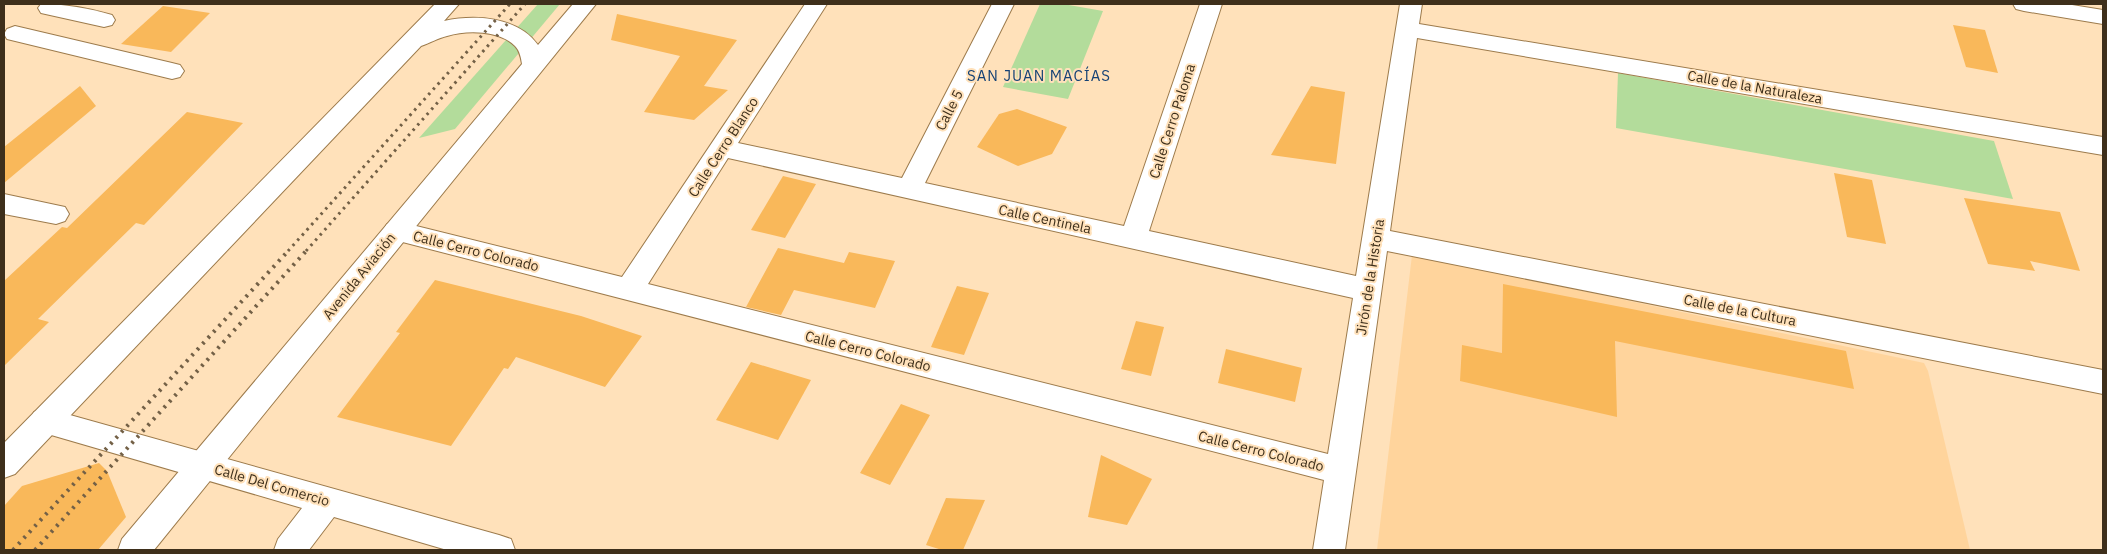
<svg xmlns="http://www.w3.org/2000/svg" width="2107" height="554" font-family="'IBM Plex Sans',sans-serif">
  <rect width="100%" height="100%" fill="#ffe1ba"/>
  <path fill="#ffd49c" d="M 1412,255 L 1924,363 L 1928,371 L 1970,550 L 1377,550 Z"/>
  <g fill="#b3dc9b">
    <path d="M 538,4 L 560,4 L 455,129 L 419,138 Z"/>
    <path d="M 1040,4 L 1063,4 L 1103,11 L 1068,99 L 1003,87 Z"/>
    <path d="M 1618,73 L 1994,141 L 2013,199 L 1616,128 Z"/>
  </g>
  <g fill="#f9b85a">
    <path d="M 163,6 L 210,13 L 171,52 L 121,44 Z"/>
    <path d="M 617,14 L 737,40 L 704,86 L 728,90 L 694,120 L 644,112 L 680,56 L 611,40 Z"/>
    <path d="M 1953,25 L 1985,30 L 1998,73 L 1966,67 Z"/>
    <path d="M 80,86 L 96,106 L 4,183 L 4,147 Z"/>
    <path d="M 1311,86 L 1345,92 L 1336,164 L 1271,155 Z"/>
    <path d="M 1017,109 L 1067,127 L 1052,154 L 1018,166 L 977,147 L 999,114 Z"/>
    <path d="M 187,112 L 243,123 L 144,225 L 136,223 L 38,319 L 49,322 L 4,366 L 4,281 L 62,227 L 67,228 Z"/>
    <path d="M 1834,173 L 1872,180 L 1886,244 L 1847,237 Z"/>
    <path d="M 783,176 L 816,184 L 785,238 L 751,230 Z"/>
    <path d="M 1964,198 L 2060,212 L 2080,271 L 2030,261 L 2035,271 L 1988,264 Z"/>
    <path d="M 778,248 L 844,263 L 849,252 L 895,261 L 875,308 L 794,290 L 781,315 L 746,307 Z"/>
    <path d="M 435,280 L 581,316 L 642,336 L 605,387 L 516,357 L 508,369 L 504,368 L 451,446 L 337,417 L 400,333 L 396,332 Z"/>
    <path d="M 1503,284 L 1846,351 L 1854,389 L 1615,341 L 1617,417 L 1460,381 L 1462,345 L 1502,353 Z"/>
    <path d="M 957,286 L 989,293 L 964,355 L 931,347 Z"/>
    <path d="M 1136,321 L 1164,327 L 1151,376 L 1121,369 Z"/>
    <path d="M 1226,349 L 1302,368 L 1295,402 L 1218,383 Z"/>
    <path d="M 751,362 L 811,380 L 778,440 L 716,420 Z"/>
    <path d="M 901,404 L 930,415 L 890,485 L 860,473 Z"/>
    <path d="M 1101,455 L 1152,479 L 1127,525 L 1088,517 Z"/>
    <path d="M 99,463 L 107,471 L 126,517 L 98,550 L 4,550 L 4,506 L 22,486 Z"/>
    <path d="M 946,498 L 985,500 L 963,550 L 942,550 L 926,545 Z"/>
  </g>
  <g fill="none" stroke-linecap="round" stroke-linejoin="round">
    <defs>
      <g id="minor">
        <path d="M 41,4 C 65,4 88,8 112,15 L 115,20 L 112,25 L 104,27 L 41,13 L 38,8 Z"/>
        <path d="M 805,4 L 827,4 L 738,143 L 902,178 L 992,4 L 1014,4 L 925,183 L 1124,226 L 1200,4 L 1222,4 L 1149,231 L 1356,276 L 1400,4 L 1422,4 L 1419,24 L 2103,137 L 2103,155 L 1417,38 L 1390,231 L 2103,370 L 2103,394 L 1387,251 L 1345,550 L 1313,550 L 1324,480 L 387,238 L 383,231 L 387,224 L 396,221 L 622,277 ZM 728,158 L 1353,298 L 1328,454 L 648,284 Z"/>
        <path d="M 15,26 L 172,63 L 180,65 L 184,71 L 180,77 L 172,79 L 7,39 L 4,34 L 7,29 Z"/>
        <path d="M 4,194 L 65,207 L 69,214 L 65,221 L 56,224 L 4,214 Z"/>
        <path d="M 45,408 L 499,535 L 511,539 L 515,550 L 447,550 L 334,517 L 309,550 L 274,550 L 278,539 L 302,508 L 34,430 L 30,421 L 34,412 Z"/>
      </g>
      <g id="major">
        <path d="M 435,4 L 459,4 L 444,21 C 476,14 518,17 538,45 L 573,4 L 596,4 L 154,550 L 118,550 L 122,539 L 522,64 C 521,58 520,51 515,46 C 499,30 467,30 447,36 C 438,38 430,43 421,46 L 15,474 L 4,478 L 4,443 Z"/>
        <path d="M 2013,4 L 2066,4 L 2103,10 L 2103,24 L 2024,11 L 2016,9 Z"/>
      </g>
    </defs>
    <use href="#minor" stroke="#9d7b4c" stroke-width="2"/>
    <use href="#major" stroke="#9d7b4c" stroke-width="2"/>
    <use href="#minor" fill="#fff" fill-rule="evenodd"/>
    <use href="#major" fill="#fff" fill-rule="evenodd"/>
    <g stroke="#736046" stroke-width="3" stroke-dasharray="2.5 4.5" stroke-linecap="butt">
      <path d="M 288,251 L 510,4"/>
      <path d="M 306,251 L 525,4"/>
    </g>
    <g stroke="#736046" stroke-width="4" stroke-dasharray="2.5 5.5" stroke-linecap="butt">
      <path d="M 13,550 L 289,250"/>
      <path d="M 35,550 L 307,250"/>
    </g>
  </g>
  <g text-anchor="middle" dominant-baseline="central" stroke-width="4" stroke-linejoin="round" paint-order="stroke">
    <g font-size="14" fill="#3e2f1b" stroke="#ffe1ba">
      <text transform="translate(1755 87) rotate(10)">Calle de la Naturaleza</text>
      <text transform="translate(949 110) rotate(-63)">Calle 5</text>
      <text transform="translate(1172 121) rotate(-72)">Calle Cerro Paloma</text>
      <text transform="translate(723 147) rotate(-57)">Calle Cerro Blanco</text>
      <text transform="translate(1045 219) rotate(12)">Calle Centinela</text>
      <text transform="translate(476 251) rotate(14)">Calle Cerro Colorado</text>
      <text transform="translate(359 276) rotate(-51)">Avenida Aviación</text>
      <text transform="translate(1370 277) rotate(-81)">Jirón de la Historia</text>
      <text transform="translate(1740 310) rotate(11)">Calle de la Cultura</text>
      <text transform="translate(868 351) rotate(14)">Calle Cerro Colorado</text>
      <text transform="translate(1261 451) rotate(14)">Calle Cerro Colorado</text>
      <text transform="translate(272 485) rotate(16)">Calle Del Comercio</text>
    </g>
    <g font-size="15" letter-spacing="1" fill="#154275" stroke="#ffe1ba">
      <text x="1039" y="75">SAN JUAN MACÍAS</text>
    </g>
  </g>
  <rect width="2107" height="554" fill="none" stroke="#3e2f1b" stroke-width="10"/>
</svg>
